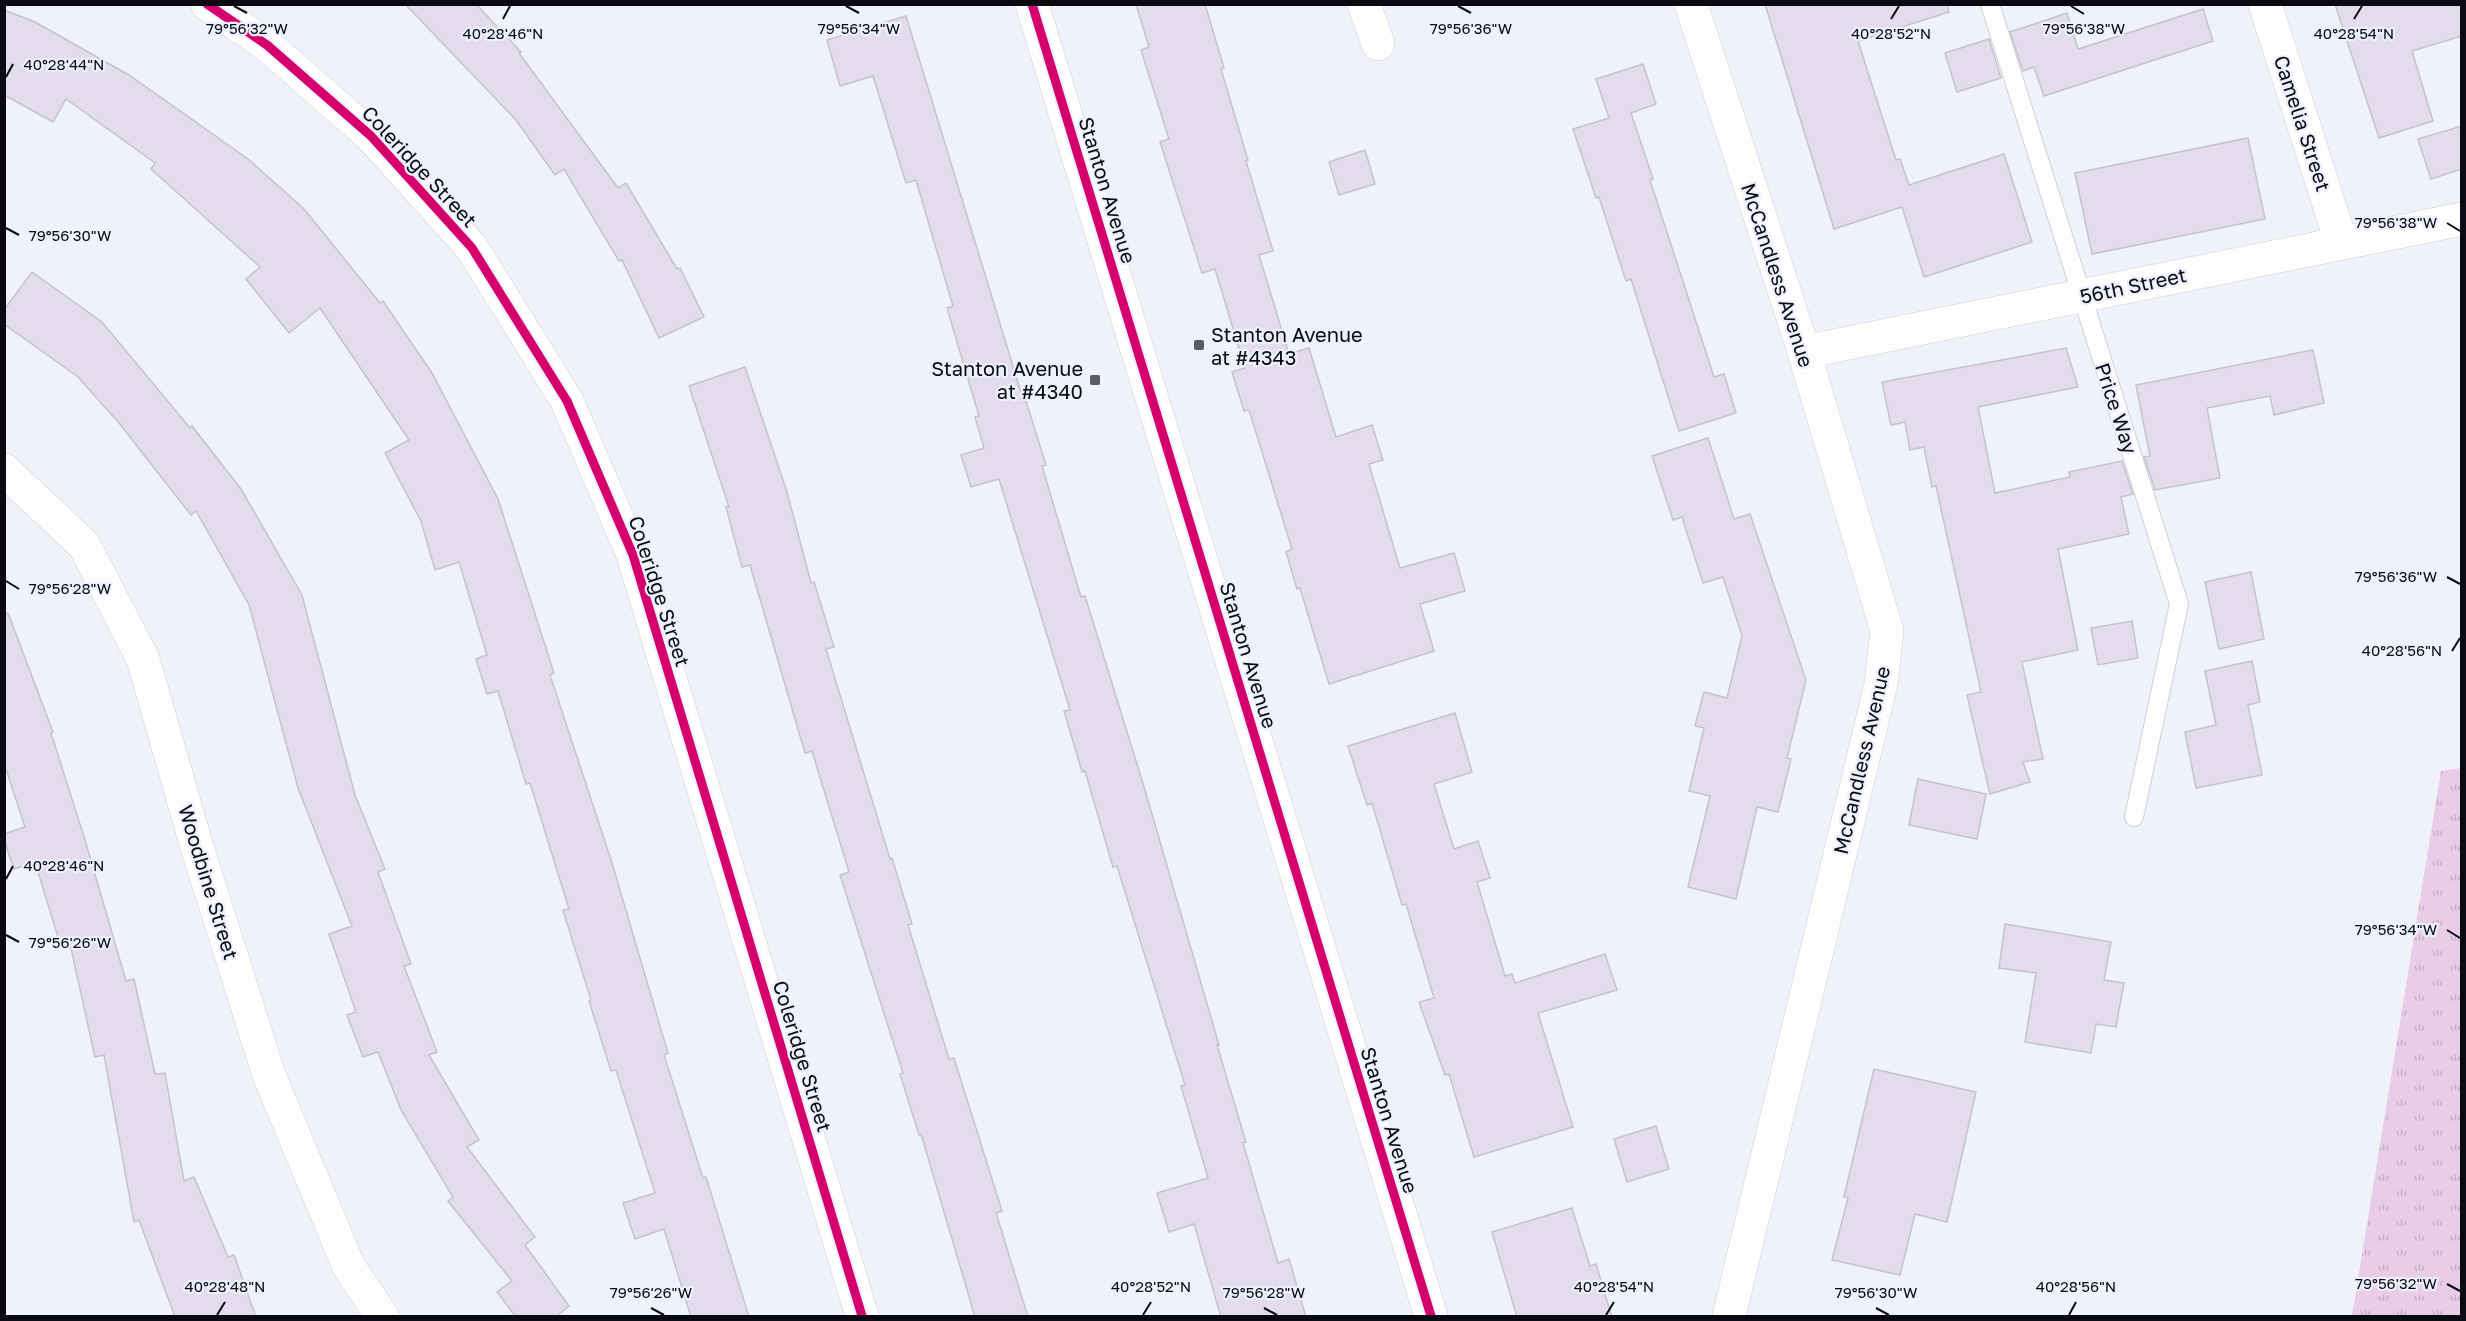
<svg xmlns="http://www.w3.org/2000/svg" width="2466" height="1321" font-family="'Golos Text',sans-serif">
  <defs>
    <pattern id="park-tufts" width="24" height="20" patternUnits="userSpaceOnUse" patternTransform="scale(1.5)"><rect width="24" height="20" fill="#e9cce7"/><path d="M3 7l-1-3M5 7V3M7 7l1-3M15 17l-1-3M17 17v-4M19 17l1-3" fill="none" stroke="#c6aec5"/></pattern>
  </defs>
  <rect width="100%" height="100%" fill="#f0f2fa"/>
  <path fill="url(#park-tufts)" d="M 2461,768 L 2461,1316 L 2352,1316 L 2441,771 Z"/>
  <g fill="#e2dced" stroke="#c4c3cb" stroke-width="1.5">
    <path d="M 405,4 L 476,4 L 521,52 L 519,53 L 618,188 L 626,183 L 677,269 L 680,268 L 704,317 L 659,338 L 622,260 L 619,261 L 564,169 L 555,175 L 516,120 Z"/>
    <path d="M 1136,4 L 1205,4 L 1224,68 L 1221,69 L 1248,160 L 1246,161 L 1273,251 L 1259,255 L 1289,354 L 1309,348 L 1336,437 L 1372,425 L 1383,460 L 1369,464 L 1400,568 L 1454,553 L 1465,591 L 1420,604 L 1434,651 L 1329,684 L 1300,588 L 1297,589 L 1286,552 L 1292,549 L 1249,410 L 1244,411 L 1232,372 L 1245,368 L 1215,269 L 1202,273 L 1160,142 L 1169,139 L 1141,50 L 1149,47 Z"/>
    <path d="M 1765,4 L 1947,4 L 1949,12 L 1858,41 L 1896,160 L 1900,159 L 1909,185 L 2004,154 L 2032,242 L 1924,277 L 1902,207 L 1834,229 Z"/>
    <path d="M 2335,4 L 2462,4 L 2462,36 L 2412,51 L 2433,121 L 2379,138 Z"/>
    <path d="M 2203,9 L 2213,41 L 2044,96 L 2034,67 L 2023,71 L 2010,32 L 2067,13 L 2078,49 Z"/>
    <path d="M 4,10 L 35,22 L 129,75 L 248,159 L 304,209 L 380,303 L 383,301 L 432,373 L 498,499 L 554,673 L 550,675 L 612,863 L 668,1053 L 664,1055 L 703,1178 L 706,1177 L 749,1317 L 691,1317 L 664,1229 L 635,1239 L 623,1203 L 655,1193 L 616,1070 L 611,1071 L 589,1001 L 591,1000 L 563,910 L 569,909 L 530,783 L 526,784 L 498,691 L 487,694 L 476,659 L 487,655 L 459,562 L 435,570 L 421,521 L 385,453 L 409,440 L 320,308 L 289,333 L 246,279 L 260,267 L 151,169 L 155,163 L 66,99 L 53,122 L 4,95 Z"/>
    <path d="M 906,16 L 1024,402 L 1026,401 L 1046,465 L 1042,466 L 1081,597 L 1085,596 L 1145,790 L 1219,1045 L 1217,1045 L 1246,1142 L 1243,1143 L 1278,1263 L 1289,1259 L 1306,1317 L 1221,1317 L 1194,1224 L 1169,1232 L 1157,1193 L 1208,1178 L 1181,1086 L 1185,1085 L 1117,866 L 1113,867 L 1085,771 L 1082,772 L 1064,711 L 1070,710 L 999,479 L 971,487 L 961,455 L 984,448 L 975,417 L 979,416 L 947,308 L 953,306 L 916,180 L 906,183 L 873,76 L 840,86 L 827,40 Z"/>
    <path d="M 1989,39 L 2001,78 L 1957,92 L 1945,53 Z"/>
    <path d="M 1643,64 L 1656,104 L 1631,113 L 1653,179 L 1650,180 L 1714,377 L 1724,374 L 1736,413 L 1679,431 L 1631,279 L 1626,281 L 1599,197 L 1596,198 L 1573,129 L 1609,118 L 1596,79 Z"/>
    <path d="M 2462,126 L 2462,169 L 2431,179 L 2418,139 Z"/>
    <path d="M 2248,138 L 2265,219 L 2092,254 L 2075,173 Z"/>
    <path d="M 1365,150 L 1375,184 L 1339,195 L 1329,162 Z"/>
    <path d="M 32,272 L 102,322 L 190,428 L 192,426 L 241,489 L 302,595 L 355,795 L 385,869 L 378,872 L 411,964 L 404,966 L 437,1052 L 429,1055 L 479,1140 L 467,1147 L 535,1237 L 525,1245 L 569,1306 L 555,1317 L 516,1317 L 497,1292 L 512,1281 L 448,1201 L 453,1197 L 401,1110 L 378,1052 L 363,1057 L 347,1015 L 356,1012 L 329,934 L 352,926 L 298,788 L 249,605 L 196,511 L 191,515 L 119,423 L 78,377 L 4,324 L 4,310 Z"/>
    <path d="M 2066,348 L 2078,387 L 1978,407 L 1995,493 L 2070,477 L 2069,472 L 2122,461 L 2133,494 L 2121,497 L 2129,534 L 2058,549 L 2078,650 L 2022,662 L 2043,759 L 2023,762 L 2030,782 L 1990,794 L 1967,695 L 1981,692 L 1936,486 L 1932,487 L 1924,447 L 1910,450 L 1905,422 L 1891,425 L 1882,382 Z"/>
    <path d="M 2313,350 L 2324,403 L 2274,415 L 2270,396 L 2207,408 L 2220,478 L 2155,490 L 2144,457 L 2150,456 L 2136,385 Z"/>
    <path d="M 745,367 L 787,492 L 811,583 L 814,582 L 834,647 L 826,649 L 890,859 L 892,858 L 912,924 L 908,925 L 949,1059 L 954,1058 L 1002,1211 L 996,1213 L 1028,1317 L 975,1317 L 921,1134 L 919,1135 L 900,1074 L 903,1073 L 840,875 L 849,872 L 812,751 L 805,753 L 750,565 L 742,567 L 726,507 L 729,507 L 689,386 Z"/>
    <path d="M 1708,438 L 1734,519 L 1750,514 L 1806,680 L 1787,758 L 1791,759 L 1778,812 L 1757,807 L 1736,899 L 1688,887 L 1710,796 L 1689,791 L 1704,728 L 1695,726 L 1704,692 L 1727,698 L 1742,636 L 1723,577 L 1703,583 L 1682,517 L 1673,520 L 1652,456 Z"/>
    <path d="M 2251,572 L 2264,639 L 2219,649 L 2205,582 Z"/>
    <path d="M 8,613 L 53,732 L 51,733 L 85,840 L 126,981 L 134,979 L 155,1074 L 165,1073 L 184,1181 L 194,1177 L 228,1257 L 234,1255 L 256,1317 L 175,1317 L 139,1220 L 134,1222 L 104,1055 L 95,1057 L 70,944 L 61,947 L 35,862 L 14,869 L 4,840 L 4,834 L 25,827 L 4,763 L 4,614 Z"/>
    <path d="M 2132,621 L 2138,658 L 2098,665 L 2091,628 Z"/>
    <path d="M 2252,661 L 2260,702 L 2248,705 L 2262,775 L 2196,788 L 2185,732 L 2216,725 L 2205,671 Z"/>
    <path d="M 1455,713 L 1472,772 L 1434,784 L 1454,849 L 1478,841 L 1490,878 L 1477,882 L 1505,976 L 1512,974 L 1515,983 L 1605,954 L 1617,990 L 1538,1013 L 1573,1127 L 1474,1157 L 1449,1074 L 1445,1075 L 1419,1002 L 1434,998 L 1406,904 L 1402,905 L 1372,803 L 1367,805 L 1348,746 Z"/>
    <path d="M 1918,779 L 1986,794 L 1977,839 L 1909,825 Z"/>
    <path d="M 2005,924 L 2111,942 L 2104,980 L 2124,983 L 2116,1027 L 2096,1024 L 2091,1053 L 2025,1042 L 2036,973 L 1999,968 Z"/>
    <path d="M 1874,1069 L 1976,1092 L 1947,1222 L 1915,1214 L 1900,1275 L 1832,1260 L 1848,1198 L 1844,1197 Z"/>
    <path d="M 1656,1126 L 1669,1169 L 1627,1182 L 1614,1139 Z"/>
    <path d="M 1572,1208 L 1590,1266 L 1596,1264 L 1612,1317 L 1517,1317 L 1492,1232 Z"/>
  </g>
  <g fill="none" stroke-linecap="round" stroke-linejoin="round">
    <defs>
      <path id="service" d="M 1990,4 L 2179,604 L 2134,817"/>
      <g id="minor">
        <path d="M 207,4 L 267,45 L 371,136 L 472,248 L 567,401 L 633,555 L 862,1316"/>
        <path d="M 1364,4 L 1378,44"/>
        <path d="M 1691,4 L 1804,352 L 1887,631 L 1881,684 L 1729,1316"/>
        <path d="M 2265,4 L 2341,242"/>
        <path d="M 1804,352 L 2462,219"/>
        <path d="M 4,470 L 84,545 L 143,659 L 196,844 L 269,1075 L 349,1267 L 382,1316"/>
      </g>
      <path id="tertiary" d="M 1032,4 L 1431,1316"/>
    </defs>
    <use href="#service" stroke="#cecfd8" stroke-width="20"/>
    <use href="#minor" stroke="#cecfd8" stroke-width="34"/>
    <use href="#tertiary" stroke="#cecfd8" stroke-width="34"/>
    <use href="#service" stroke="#fdfdfe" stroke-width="18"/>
    <use href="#minor" stroke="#fdfdfe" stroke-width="33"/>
    <use href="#tertiary" stroke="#fdfdfe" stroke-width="33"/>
    <defs>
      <g id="cycleway">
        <path d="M 207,4 L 267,45 L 371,136 L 472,248 L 567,401 L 633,555 L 862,1316"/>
        <path d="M 1032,4 L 1431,1316"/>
      </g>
    </defs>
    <use href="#cycleway" stroke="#edeffd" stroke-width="13"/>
    <use href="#cycleway" stroke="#d6006c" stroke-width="9"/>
  </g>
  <path fill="none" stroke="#0a0a12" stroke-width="2" d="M 234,6 L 247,13M 846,6 L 859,13M 1458,6 L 1471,13M 2071,6 L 2084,14M 503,19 L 510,6M 1891,19 L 1899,6M 2354,19 L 2362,6M 6,77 L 13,64M 2447,223 L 2460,231M 6,228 L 19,235M 2447,577 L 2460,584M 6,581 L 19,589M 2452,651 L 2460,638M 6,879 L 13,866M 2447,930 L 2460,938M 6,935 L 19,942M 2447,1284 L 2460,1291M 651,1308 L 664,1315M 1264,1308 L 1277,1315M 1876,1308 L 1889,1315M 217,1315 L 225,1302M 1143,1315 L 1151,1302M 1606,1315 L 1614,1302M 2069,1315 L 2076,1302"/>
  <g fill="#5a5b63" stroke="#edeffd" stroke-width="2">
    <rect x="1193" y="339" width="12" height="12" rx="3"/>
    <rect x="1089" y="374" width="12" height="12" rx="3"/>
  </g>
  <g text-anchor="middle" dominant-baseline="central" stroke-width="4.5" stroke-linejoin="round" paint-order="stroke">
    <g font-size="20" fill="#0a0a12" stroke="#edeffd">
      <text transform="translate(2303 123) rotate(72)">Camelia Street</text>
      <text transform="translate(420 166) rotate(47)">Coleridge Street</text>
      <text transform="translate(1108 190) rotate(73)">Stanton Avenue</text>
      <text transform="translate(1778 275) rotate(72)">McCandless Avenue</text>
      <text transform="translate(2133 285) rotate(-12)">56th Street</text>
      <text transform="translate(2117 408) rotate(72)">Price Way</text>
      <text transform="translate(660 591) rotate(72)">Coleridge Street</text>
      <text transform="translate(1249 655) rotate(73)">Stanton Avenue</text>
      <text transform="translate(1861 760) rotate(-77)">McCandless Avenue</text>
      <text transform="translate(209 882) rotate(73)">Woodbine Street</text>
      <text transform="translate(803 1056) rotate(73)">Coleridge Street</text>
      <text transform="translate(1390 1120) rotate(73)">Stanton Avenue</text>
    </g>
    <g font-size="20" fill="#0a0a12" stroke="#edeffd" text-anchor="start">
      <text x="1211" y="334">Stanton Avenue<tspan x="1211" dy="23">at #4343</tspan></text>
      <text x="1083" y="368" text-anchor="end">Stanton Avenue<tspan x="1083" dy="23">at #4340</tspan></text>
    </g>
  </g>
  <g font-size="15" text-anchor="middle" fill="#0a0a12" stroke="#edeffd" stroke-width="4.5" stroke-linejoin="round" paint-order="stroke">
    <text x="247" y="34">79°56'32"W</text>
    <text x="859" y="34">79°56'34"W</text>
    <text x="1471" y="34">79°56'36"W</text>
    <text x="2084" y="34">79°56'38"W</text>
    <text x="503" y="39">40°28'46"N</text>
    <text x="1891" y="39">40°28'52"N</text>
    <text x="2354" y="39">40°28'54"N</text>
    <text x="64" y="70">40°28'44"N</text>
    <text x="2396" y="228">79°56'38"W</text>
    <text x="70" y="241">79°56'30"W</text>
    <text x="2396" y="582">79°56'36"W</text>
    <text x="70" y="594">79°56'28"W</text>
    <text x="2402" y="656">40°28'56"N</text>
    <text x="64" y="871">40°28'46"N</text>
    <text x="2396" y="935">79°56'34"W</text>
    <text x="70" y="948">79°56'26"W</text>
    <text x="2396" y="1289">79°56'32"W</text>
    <text x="225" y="1292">40°28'48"N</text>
    <text x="1151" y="1292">40°28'52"N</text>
    <text x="1614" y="1292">40°28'54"N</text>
    <text x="2076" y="1292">40°28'56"N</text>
    <text x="651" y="1298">79°56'26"W</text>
    <text x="1264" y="1298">79°56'28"W</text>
    <text x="1876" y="1298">79°56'30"W</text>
  </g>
  <rect width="2466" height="1321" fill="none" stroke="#0a0a12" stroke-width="12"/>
</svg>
